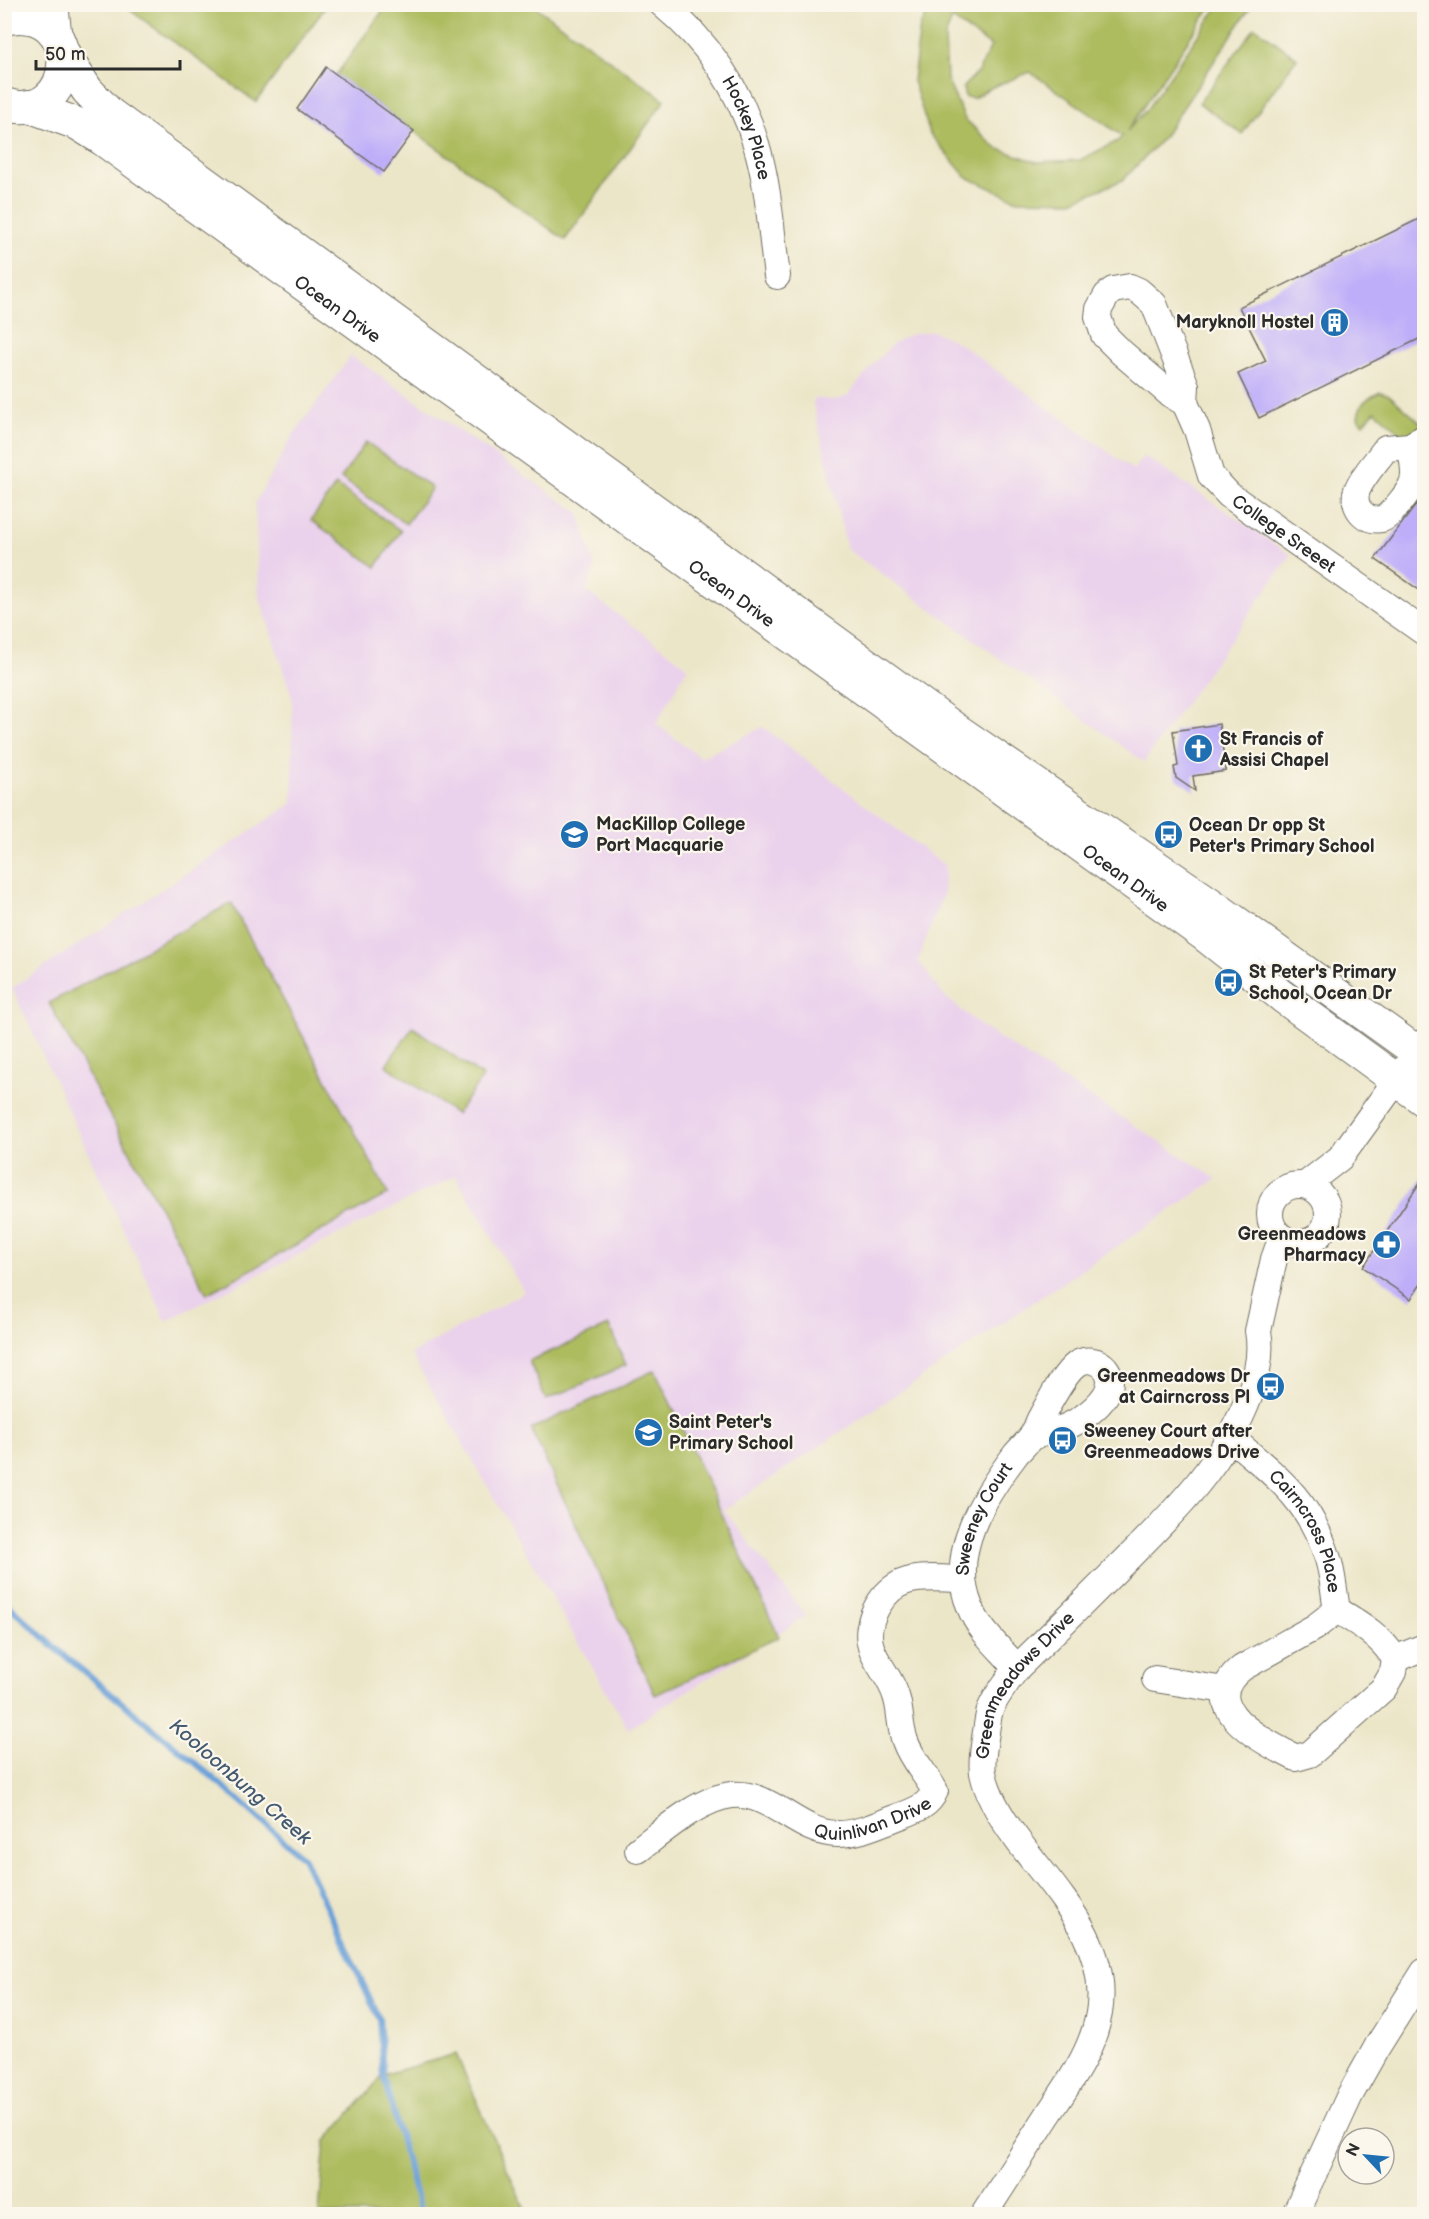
<svg xmlns="http://www.w3.org/2000/svg" width="1429" height="2219" font-family="'Balsamiq Sans',sans-serif">
  <rect width="100%" height="100%" fill="#fbf7ec"/>
  <filter id="ink" filterUnits="userSpaceOnUse"><feTurbulence type="fractalNoise" baseFrequency=".0167" numOctaves="2"/><feDisplacementMap in="SourceGraphic" scale="12" xChannelSelector="R" yChannelSelector="G"/><feConvolveMatrix kernelMatrix="1 2 1 2 8 2 1 2 1" color-interpolation-filters="sRGB"/></filter>
  <filter id="wash" filterUnits="userSpaceOnUse"><feTurbulence type="fractalNoise" baseFrequency=".008" numOctaves="4" result="noise"/><feDisplacementMap in="SourceGraphic" scale="24" xChannelSelector="R" yChannelSelector="G"/><feGaussianBlur stdDeviation="1.35" result="paint"/><feColorMatrix in="noise" values="0 0 0 0 0 0 0 0 0 0 0 0 0 0 0 0 0 1.4 0 .05"/><feComposite in="paint" operator="in"/></filter>
  <g filter="url(#wash)">
    <rect width="100%" height="100%" fill="#ece6c9"/>
    <g fill="#ead1ec">
      <path d="M 933,331 L 959,343 L 1133,470 L 1144,456 L 1291,555 L 1144,762 L 847,549 L 813,403 L 815,398 L 830,400 L 840,399 L 848,395 L 878,359 L 894,343 L 912,334 Z"/>
      <path d="M 351,356 L 579,513 L 595,567 L 586,591 L 688,667 L 656,724 L 701,758 L 763,727 L 945,866 L 943,894 L 918,960 L 942,994 L 982,1027 L 1217,1179 L 724,1510 L 806,1616 L 628,1729 L 411,1354 L 524,1292 L 456,1176 L 166,1321 L 12,988 L 293,803 L 292,697 L 259,595 L 255,503 L 293,435 Z"/>
    </g>
    <g fill="#adbc5e" stroke="#6c7444" stroke-width="1.5" fill-rule="evenodd">
      <path d="M 123,5 L 327,4 L 327,5 L 256,102 Z"/>
      <path d="M 387,5 L 533,5 L 665,100 L 565,240 L 336,75 Z"/>
      <path d="M 932,5 L 957,5 L 953,17 L 962,5 L 1212,5 L 1127,131 L 1147,109 L 1219,5 L 1252,5 L 1162,139 L 1123,180 L 1072,201 L 1017,200 L 966,177 L 930,134 L 913,81 L 920,26 ZM 952,19 L 991,46 L 978,72 L 963,87 L 965,97 L 974,98 L 988,89 L 1030,72 L 1122,136 L 1118,141 L 1080,160 L 1037,162 L 996,148 L 965,119 L 947,80 L 945,37 Z"/>
      <path d="M 1255,27 L 1297,58 L 1242,134 L 1199,103 Z"/>
      <path d="M 1380,392 L 1389,395 L 1424,426 L 1388,444 L 1399,431 L 1375,411 L 1363,424 L 1358,418 C 1360,401 1366,400 1380,392 Z"/>
      <path d="M 366,442 L 432,488 L 406,524 L 341,478 Z"/>
      <path d="M 336,485 L 401,531 L 376,567 L 311,520 Z"/>
      <path d="M 231,903 L 388,1194 L 207,1294 L 49,1003 Z"/>
      <path d="M 413,1027 L 483,1077 L 456,1114 L 386,1065 Z"/>
      <path d="M 609,1326 L 626,1365 L 546,1400 L 529,1361 Z"/>
      <path d="M 655,1370 L 779,1637 L 655,1695 L 531,1429 Z"/>
      <path d="M 456,2054 L 527,2214 L 319,2214 L 325,2142 L 383,2075 Z"/>
    </g>
    <g fill="none" stroke-linecap="round" stroke-linejoin="round">
      <path stroke="#6aa0d8" stroke-width="6" d="M 4,1601 L 59,1651 L 211,1776 L 303,1857 L 379,2018 L 383,2075 L 421,2214"/>
    </g>
    <g id="blocks">
      <g fill="#beadf9">
        <path d="M 326,67 L 414,131 L 384,172 L 297,109 Z"/>
        <path d="M 1425,216 L 1425,336 L 1259,418 L 1238,374 L 1266,361 L 1239,307 Z"/>
        <path d="M 1425,493 L 1425,594 L 1375,559 Z"/>
        <path d="M 1219,724 L 1226,771 L 1193,776 L 1195,791 L 1176,778 L 1174,767 L 1178,766 L 1173,731 Z"/>
        <path d="M 1425,1175 L 1425,1278 L 1411,1299 L 1363,1267 Z"/>
      </g>
    </g>
  </g>
  <g filter="url(#ink)">
    <use href="#blocks" fill-opacity="0" stroke="#6f6c62" stroke-width="1.5"/>
    <g fill="none" stroke-linecap="round" stroke-linejoin="round">
      <defs>
        <g id="minor">
          <path d="M 55,4 L 59,39"/>
          <path id="s1" d="M 662,4 C 708,42 739,87 756,144 C 769,186 771,232 777,276"/>
          <path id="s2" d="M 1185,403 L 1170,394 L 1122,353 L 1104,335 L 1098,317 L 1099,309 L 1107,295 L 1113,290 L 1130,287 L 1139,291 L 1154,304 L 1186,386 L 1185,403 L 1197,430 L 1211,476 L 1229,495 L 1424,632"/>
          <path d="M 1410,446 C 1412,457 1417,473 1412,484 C 1409,492 1390,517 1382,519 C 1365,523 1351,506 1357,490 C 1363,475 1377,461 1386,448 L 1410,446 L 1424,438"/>
          <path d="M 1305,1185 L 1340,1158 L 1424,1042"/>
          <circle cx="1299" cy="1214" r="29"/>
          <path id="s3" d="M 1231,1438 C 1276,1476 1310,1500 1328,1559 C 1333,1575 1334,1593 1337,1610 C 1360,1624 1381,1636 1395,1659 L 1393,1672 L 1384,1688 L 1310,1754 L 1296,1758 C 1264,1742 1193,1707 1242,1668 L 1315,1627 L 1337,1610"/>
          <path d="M 1395,1659 L 1424,1647"/>
          <path id="s4" d="M 1017,1668 C 1001,1649 979,1631 970,1607 C 947,1553 984,1496 1016,1454 C 1021,1448 1027,1443 1031,1437 C 1035,1432 1037,1426 1039,1421 C 1048,1405 1063,1374 1077,1364 C 1090,1355 1110,1364 1110,1381 C 1110,1400 1083,1419 1068,1426 C 1057,1431 1044,1433 1033,1436"/>
          <path d="M 1155,1679 L 1225,1690"/>
          <path id="s5" d="M 638,1850 C 663,1831 700,1798 732,1795 C 771,1791 798,1834 838,1834 C 858,1834 876,1825 895,1818 C 910,1812 928,1808 935,1791 C 926,1774 911,1759 905,1741 C 899,1725 901,1710 896,1696 C 891,1678 876,1664 871,1647 C 863,1623 882,1588 907,1581 C 924,1576 944,1579 961,1579"/>
          <path id="s6" d="M 984,2214 C 1005,2181 1027,2148 1048,2115 C 1068,2084 1093,2051 1099,2013 C 1111,1943 1054,1890 1016,1838 C 1002,1819 988,1797 983,1773 C 981,1761 984,1745 986,1732 C 987,1725 988,1717 990,1710 C 996,1695 1008,1681 1017,1668 C 1050,1636 1083,1603 1115,1571 C 1168,1518 1224,1466 1250,1394 C 1257,1375 1262,1352 1258,1331 L 1274,1259 L 1282,1237"/>
          <path d="M 1295,2214 L 1350,2095 L 1377,2047 L 1424,1972"/>
        </g>
        <g id="major">
          <path d="M 4,19 C 87,0 79,129 4,104"/>
          <path d="M 64,54 L 87,90 L 110,114 L 954,728 L 1211,904 L 1424,1057"/>
          <path id="s7" d="M 28,106 L 78,124 L 102,139 L 1203,934 L 1283,997 L 1424,1100"/>
        </g>
      </defs>
      <use href="#minor" stroke="#6f6c62" stroke-width="28"/>
      <use href="#major" stroke="#6f6c62" stroke-width="34"/>
      <use href="#minor" stroke="#fff" stroke-width="26"/>
      <use href="#major" stroke="#fff" stroke-width="32"/>
    </g>
  </g>
  <defs>
    <symbol id="building-disc" viewBox="-11 -11 22 22"><circle r="9.5" fill="#1f6fb2" stroke="#fbf7ec"/><path d="M-4-6H4V6H1V3H-1V6H-4ZM-2.5-4.3h1.7v1.8h-1.7ZM.8-4.3h1.7v1.8H.8ZM-2.5-1h1.7V.8h-1.7ZM.8-1h1.7V.8H.8Z" fill="#fff"/></symbol>
    <symbol id="church-disc" viewBox="-11 -11 22 22"><circle r="9.5" fill="#1f6fb2" stroke="#fbf7ec"/><path d="M-1.2-6h2.4v3.5h3.3v2.4h-3.3V6h-2.4V-.1h-3.3v-2.4h3.3Z" fill="#fff"/></symbol>
    <symbol id="school-disc" viewBox="-11 -11 22 22"><circle r="9.5" fill="#1f6fb2" stroke="#fbf7ec"/><path d="M0-5L7-2L0 1L-7-2ZM-4 1L0 2.5L4 1V4Q0 6-4 4Z" fill="#fff"/></symbol>
    <symbol id="bus-disc" viewBox="-11 -11 22 22"><circle r="9.5" fill="#1f6fb2" stroke="#fbf7ec"/><path d="M-5-6H5V4H4V6H2V4H-2V6H-4V4H-5ZM-3.5-4V0h7V-4ZM-3.5 1.2v1.5H-2V1.2ZM2 1.2v1.5H3.5V1.2Z" fill="#fff"/></symbol>
    <symbol id="pharmacy-disc" viewBox="-11 -11 22 22"><circle r="9.5" fill="#1f6fb2" stroke="#fbf7ec"/><path d="M-2-6h4v4h4v4h-4v4h-4v-4h-4v-4h4Z" fill="#fff"/></symbol>
  </defs>
  <g fill-rule="evenodd">
    <use href="#building-disc" x="1318" y="306" width="33" height="33"/>
    <use href="#church-disc" x="1182" y="732" width="33" height="33"/>
    <use href="#school-disc" x="558" y="818" width="33" height="33"/>
    <use href="#bus-disc" x="1152" y="818" width="33" height="33"/>
    <use href="#bus-disc" x="1212" y="966" width="33" height="33"/>
    <use href="#pharmacy-disc" x="1370" y="1228" width="33" height="33"/>
    <use href="#bus-disc" x="1254" y="1370" width="33" height="33"/>
    <use href="#school-disc" x="632" y="1416" width="33" height="33"/>
    <use href="#bus-disc" x="1046" y="1424" width="33" height="33"/>
  </g>
  <g text-anchor="middle" dominant-baseline="central" stroke-width="4.5" stroke-linejoin="round" paint-order="stroke">
    <g font-size="18" fill="#2b2b2b" stroke="#fbf7ec">
      <text stroke="none"><textPath href="#s1" startOffset="153">Hockey Place</textPath></text>
      <text stroke="none"><textPath href="#s7" startOffset="372">Ocean Drive</textPath></text>
      <text stroke="none"><textPath href="#s2" startOffset="480">College Sreeet</textPath></text>
      <text stroke="none"><textPath href="#s7" startOffset="858">Ocean Drive</textPath></text>
      <text stroke="none"><textPath href="#s7" startOffset="1344">Ocean Drive</textPath></text>
      <text stroke="none"><textPath href="#s4" startOffset="171">Sweeney Court</textPath></text>
      <text stroke="none"><textPath href="#s3" startOffset="123">Cairncross Place</textPath></text>
      <text stroke="none"><textPath href="#s6" startOffset="608">Greenmeadows Drive</textPath></text>
      <text stroke="none"><textPath href="#s5" startOffset="262">Quinlivan Drive</textPath></text>
    </g>
    <g font-size="18" font-weight="bold" fill="#2b2b2b" stroke="#fbf7ec" text-anchor="start">
      <text x="1314" y="322" text-anchor="end">Maryknoll Hostel</text>
      <text x="1220" y="739">St Francis of<tspan x="1220" dy="21">Assisi Chapel</tspan></text>
      <text x="596" y="824">MacKillop College<tspan x="596" dy="21">Port Macquarie</tspan></text>
      <text x="1189" y="825">Ocean Dr opp St<tspan x="1189" dy="21">Peter's Primary School</tspan></text>
      <text x="1249" y="972">St Peter's Primary<tspan x="1249" dy="21">School, Ocean Dr</tspan></text>
      <text x="1366" y="1234" text-anchor="end">Greenmeadows<tspan x="1366" dy="21">Pharmacy</tspan></text>
      <text x="1250" y="1376" text-anchor="end">Greenmeadows Dr<tspan x="1250" dy="21">at Cairncross Pl</tspan></text>
      <text x="669" y="1422">Saint Peter's<tspan x="669" dy="21">Primary School</tspan></text>
      <text x="1084" y="1431">Sweeney Court after<tspan x="1084" dy="21">Greenmeadows Drive</tspan></text>
    </g>
    <g font-size="20" font-style="italic" fill="#445a70" stroke="#fbf7ec">
      <text transform="translate(240 1782) rotate(41)">Kooloonbung Creek</text>
    </g>
  </g>
  <rect width="1429" height="2219" fill="none" stroke="#fbf7ec" stroke-width="24"/>
  <g transform="translate(1366 2156) rotate(296)"><circle r="28" fill="#fbf7ec" stroke="#a8a59f" stroke-width="1.5"/>
  <path d="M0-4.5L10 22L0 15L-10 22Z" fill="#1f6fb2"/>
  <text y="-9" font-size="16" font-weight="bold" text-anchor="middle" fill="#2b2b2b">N</text>
  </g>
  <path d="M36 60v9h144v-9" fill="none" stroke="#2b2b2b" stroke-width="3"/>
  <text x="45" y="60" font-size="18" fill="#2b2b2b" stroke="#fbf7ec" stroke-width="4.5" paint-order="stroke">50 m</text>
</svg>
